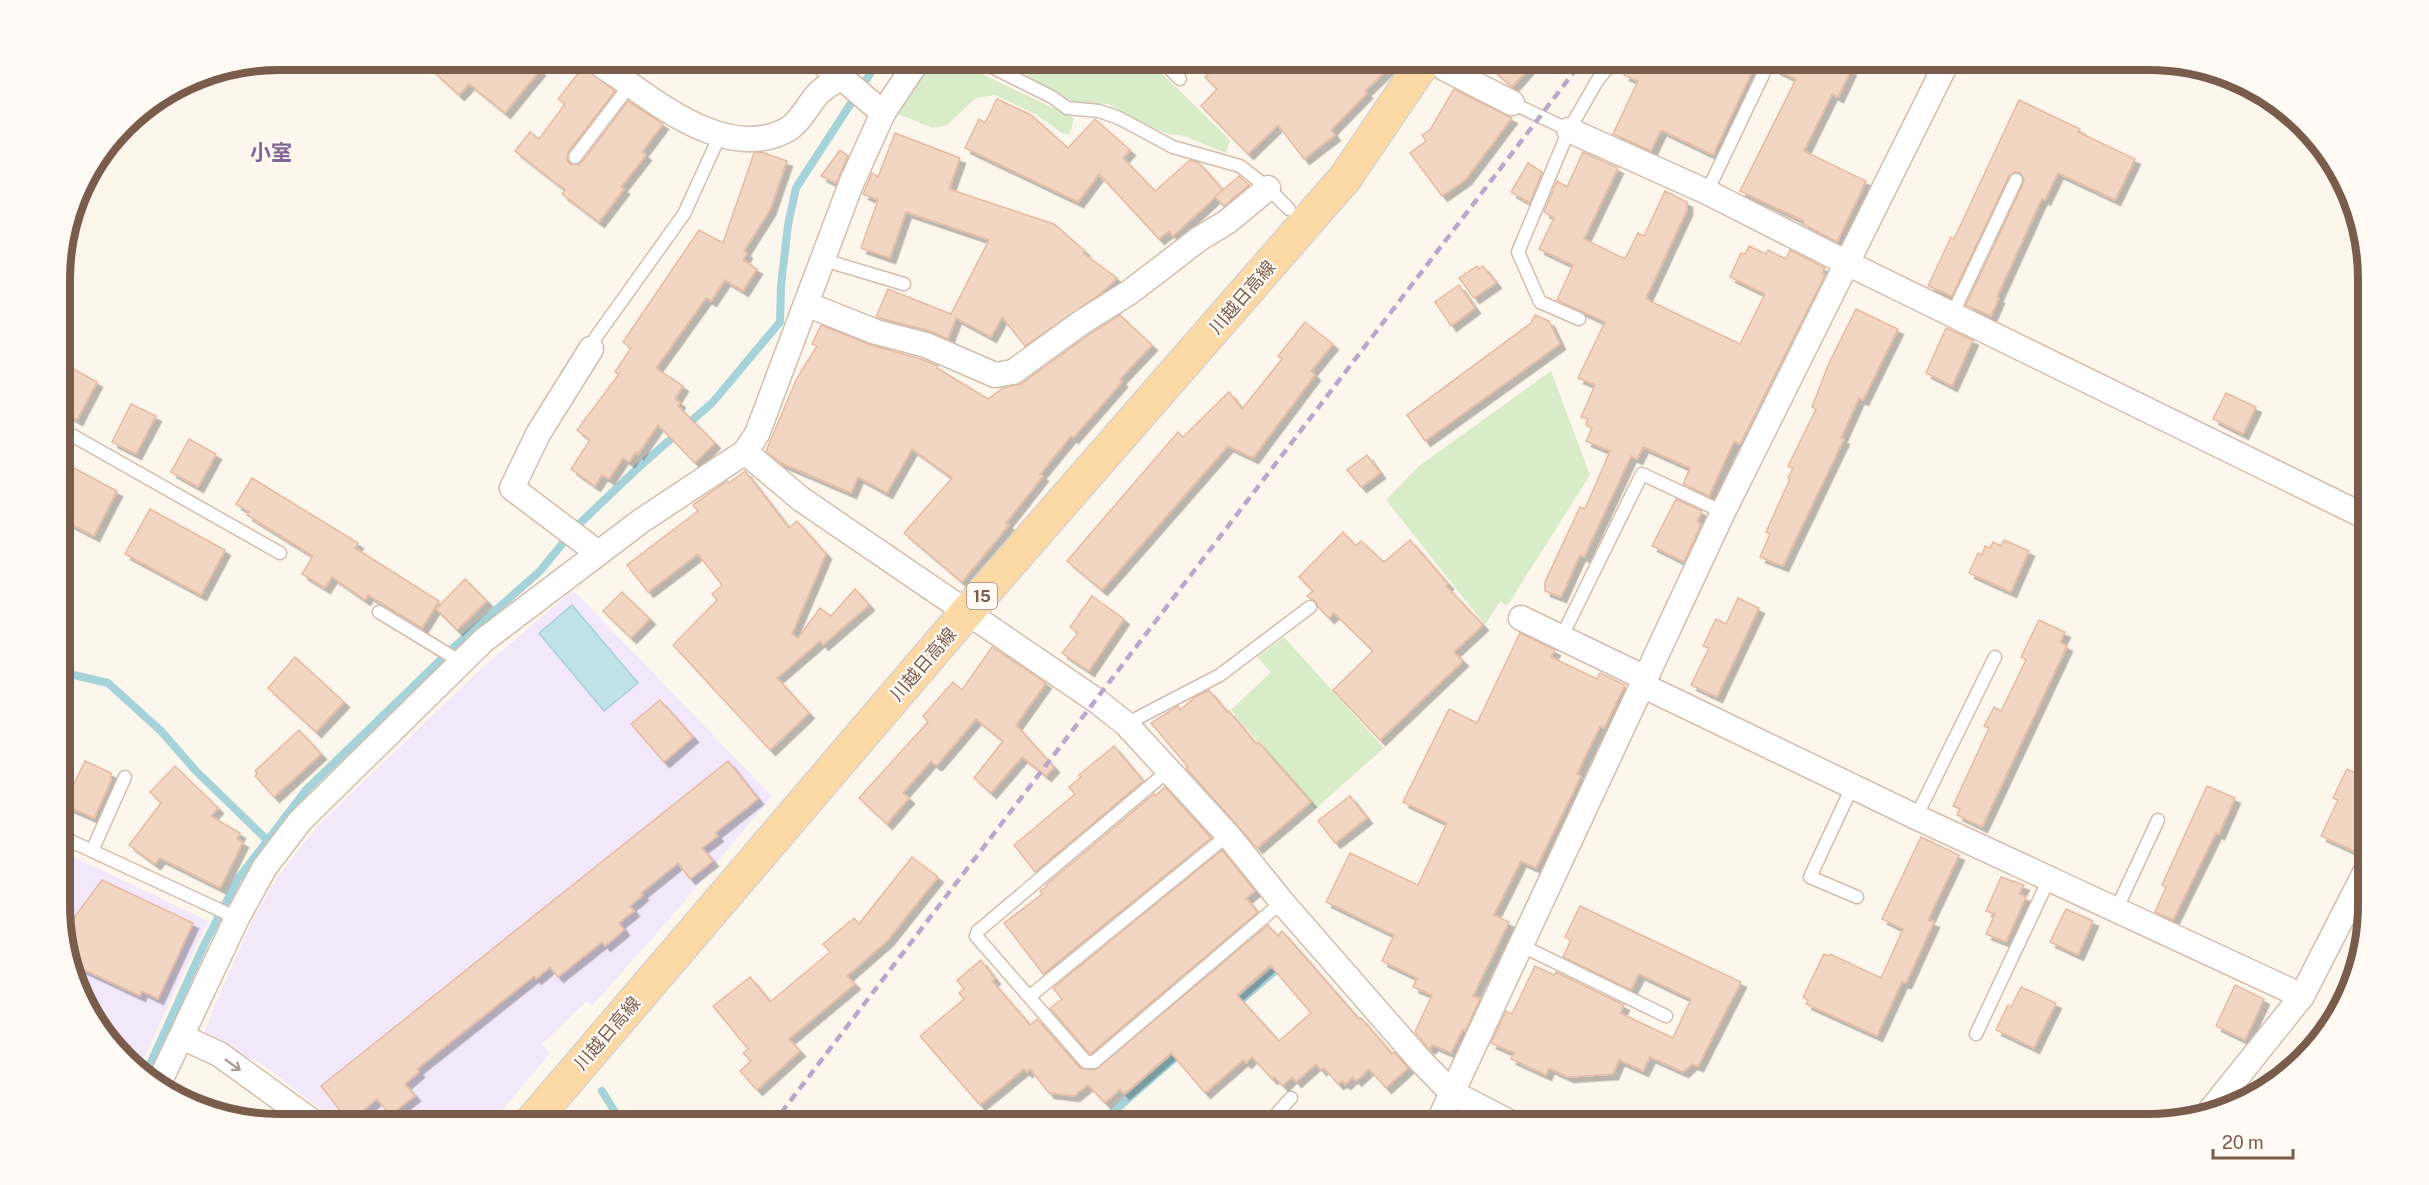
<svg xmlns="http://www.w3.org/2000/svg" width="2429" height="1185" font-family="'Public Sans','Noto Sans JP',sans-serif">
  <defs>
    <filter id="shadow"><feDropShadow dx="5.5" dy="5.5" stdDeviation="0" flood-color="#0004"/></filter>
  </defs>
  <rect width="100%" height="100%" fill="#fdf6ec"/>
  <g fill="#f3e8fa">
    <path d="M 573,590 L 772,796 L 679,908 L 592,1006 L 587,1001 L 542,1044 L 550,1053 L 490,1125 L 341,1125 L 266,1067 L 204,1034 L 215,1005 L 252,921 L 277,877 L 321,822 L 482,668 Z"/>
    <path d="M 62,851 L 208,921 L 140,1066 L 105,1039 L 62,935 Z"/>
  </g>
  <g fill="#d8ecc9">
    <path d="M 931,60 L 953,60 L 1074,118 L 1070,134 L 1062,133 L 1037,115 L 995,95 L 976,98 L 947,125 L 933,128 L 898,114 Z"/>
    <path d="M 1040,60 L 1148,60 L 1230,140 L 1226,153 L 1184,136 L 1168,134 L 1128,117 L 1108,104 L 1079,103 L 1054,94 L 1026,77 Z"/>
    <path d="M 1551,371 L 1590,475 L 1507,606 L 1500,601 L 1485,625 L 1386,500 L 1419,466 Z"/>
    <path d="M 1284,637 L 1384,748 L 1315,809 L 1231,710 L 1271,672 L 1257,657 Z"/>
  </g>
  <path fill="#bfe3e8" stroke="#a5d3da" stroke-width="1.5" d="M 572,605 L 638,683 L 604,711 L 539,633 Z"/>
  <g fill="none" stroke-linecap="round" stroke-linejoin="round">
    <g stroke="#a5d3da" stroke-width="8">
      <path d="M 61,672 L 108,683 L 161,731 L 196,771 L 266,839"/>
      <path d="M 1233,1007 L 1282,965"/>
      <path d="M 147,1071 L 205,943 L 238,879 L 306,790 L 453,648 L 540,571 L 576,527 L 640,466 L 713,402 L 780,322 L 781,286 L 788,225 L 796,188 L 879,60"/>
      <path d="M 602,1091 L 623,1125"/>
      <path d="M 1098,1125 L 1183,1051"/>
    </g>
  </g>
  <g fill="#f3d5c3" stroke="#e6bba3" stroke-width="1.5" fill-rule="evenodd" filter="url(#shadow)">
    <path d="M 449,60 L 527,60 L 540,70 L 505,113 L 469,84 L 459,95 L 436,74 Z"/>
    <path d="M 1222,60 L 1397,60 L 1365,91 L 1367,93 L 1331,130 L 1335,135 L 1304,159 L 1278,125 L 1248,154 L 1201,106 L 1217,89 L 1205,77 Z"/>
    <path d="M 1482,60 L 1536,60 L 1512,87 Z"/>
    <path d="M 1631,60 L 1761,60 L 1760,62 L 1757,61 L 1713,155 L 1661,130 L 1651,151 L 1613,134 L 1638,81 L 1624,75 Z"/>
    <path d="M 1778,60 L 1828,60 L 1851,70 L 1838,97 L 1832,94 L 1804,151 L 1866,181 L 1837,242 L 1803,224 L 1804,221 L 1740,191 L 1796,79 L 1775,69 Z"/>
    <path d="M 583,67 L 615,91 L 568,152 L 567,160 L 570,164 L 578,165 L 582,162 L 628,101 L 663,124 L 642,152 L 646,155 L 621,187 L 624,189 L 599,222 L 562,194 L 565,190 L 515,151 L 530,132 L 539,139 L 565,104 L 558,99 Z"/>
    <path d="M 1454,89 L 1512,118 L 1466,179 L 1442,196 L 1410,153 L 1426,141 L 1422,135 L 1430,130 Z"/>
    <path d="M 997,99 L 1031,115 L 1068,148 L 1095,119 L 1130,150 L 1123,158 L 1155,191 L 1190,160 L 1199,163 L 1223,190 L 1173,236 L 1169,231 L 1159,239 L 1099,174 L 1078,202 L 965,148 L 979,119 L 985,123 Z"/>
    <path d="M 2019,100 L 2080,129 L 2078,132 L 2135,159 L 2115,200 L 2058,173 L 2045,200 L 2042,198 L 1997,297 L 1999,298 L 1991,316 L 1966,305 L 2023,184 L 2024,179 L 2020,173 L 2015,172 L 2009,176 L 1952,296 L 1928,286 L 1951,237 L 1954,239 Z"/>
    <path d="M 895,133 L 960,158 L 949,189 L 1054,224 L 1085,251 L 1083,253 L 1117,278 L 1099,295 L 1025,346 L 1002,317 L 991,337 L 956,318 L 948,339 L 930,331 L 876,317 L 888,289 L 951,314 L 989,240 L 906,212 L 890,258 L 861,248 L 878,200 L 863,194 L 872,173 L 878,177 Z"/>
    <path d="M 840,150 L 848,156 L 836,183 L 821,176 Z"/>
    <path d="M 761,152 L 787,161 L 770,210 L 744,251 L 747,253 L 743,260 L 757,269 L 743,291 L 725,280 L 711,301 L 706,298 L 656,368 L 683,386 L 675,399 L 680,402 L 678,406 L 715,443 L 695,463 L 658,425 L 638,454 L 636,452 L 629,462 L 623,458 L 609,479 L 602,475 L 595,486 L 571,469 L 590,440 L 577,430 L 619,374 L 615,372 L 631,348 L 623,342 L 699,230 L 723,243 L 754,153 Z"/>
    <path d="M 1583,152 L 1618,168 L 1584,239 L 1625,259 L 1638,233 L 1644,236 L 1665,191 L 1687,202 L 1687,210 L 1646,298 L 1652,302 L 1740,344 L 1765,294 L 1730,277 L 1741,253 L 1745,254 L 1749,246 L 1766,254 L 1768,250 L 1786,259 L 1790,250 L 1825,268 L 1822,273 L 1825,275 L 1740,444 L 1734,441 L 1709,496 L 1683,484 L 1690,468 L 1643,447 L 1637,459 L 1631,456 L 1584,557 L 1580,555 L 1561,597 L 1545,591 L 1545,582 L 1580,507 L 1585,509 L 1610,451 L 1586,441 L 1592,428 L 1586,425 L 1588,419 L 1581,417 L 1595,385 L 1578,378 L 1605,322 L 1557,300 L 1573,265 L 1539,249 L 1554,218 L 1544,212 L 1557,181 L 1567,187 Z"/>
    <path d="M 1528,163 L 1542,172 L 1530,203 L 1511,192 Z"/>
    <path d="M 1239,176 L 1249,185 L 1224,206 L 1215,197 Z"/>
    <path d="M 1477,266 L 1479,269 L 1483,266 L 1496,283 L 1474,298 L 1459,278 Z"/>
    <path d="M 1459,285 L 1475,308 L 1451,326 L 1435,302 Z"/>
    <path d="M 1856,309 L 1898,329 L 1863,400 L 1859,398 L 1841,438 L 1844,439 L 1783,566 L 1760,557 L 1770,534 L 1766,532 L 1790,479 L 1788,478 L 1793,468 L 1788,466 L 1816,409 L 1812,407 L 1829,363 Z"/>
    <path d="M 1120,315 L 1152,345 L 1120,379 L 1122,382 L 1073,438 L 1071,436 L 1040,474 L 1043,476 L 1006,523 L 1009,525 L 962,582 L 904,533 L 952,478 L 912,449 L 887,493 L 858,477 L 851,493 L 781,463 L 766,451 L 797,378 L 817,346 L 812,344 L 821,325 L 871,345 L 921,359 L 938,366 L 937,368 L 988,399 L 1003,388 L 1021,384 L 1090,334 Z"/>
    <path d="M 1535,315 L 1549,321 L 1560,344 L 1425,441 L 1407,415 L 1531,323 Z"/>
    <path d="M 1305,322 L 1333,344 L 1311,371 L 1315,375 L 1253,458 L 1228,446 L 1102,590 L 1067,561 L 1178,432 L 1183,437 L 1229,392 L 1242,409 L 1282,359 L 1278,356 Z"/>
    <path d="M 1946,328 L 1973,340 L 1952,386 L 1926,373 Z"/>
    <path d="M 61,362 L 97,382 L 77,420 L 61,411 Z"/>
    <path d="M 2226,393 L 2256,407 L 2243,434 L 2213,419 Z"/>
    <path d="M 131,404 L 156,416 L 136,454 L 112,442 Z"/>
    <path d="M 189,439 L 216,454 L 198,487 L 171,472 Z"/>
    <path d="M 1367,455 L 1380,473 L 1361,487 L 1347,470 Z"/>
    <path d="M 61,461 L 117,491 L 94,536 L 61,519 Z"/>
    <path d="M 745,471 L 789,528 L 797,521 L 826,554 L 792,634 L 798,638 L 820,608 L 831,616 L 855,589 L 869,605 L 823,645 L 820,641 L 777,678 L 809,713 L 770,750 L 673,645 L 717,600 L 712,594 L 722,585 L 698,554 L 648,592 L 627,565 L 698,511 L 693,505 L 727,481 L 729,483 Z"/>
    <path d="M 252,478 L 358,543 L 355,548 L 439,601 L 422,628 L 368,595 L 365,600 L 332,577 L 325,588 L 302,574 L 313,556 L 247,515 L 249,512 L 236,504 Z"/>
    <path d="M 1676,499 L 1702,511 L 1697,522 L 1701,524 L 1684,562 L 1652,546 Z"/>
    <path d="M 150,509 L 225,550 L 201,595 L 125,554 Z"/>
    <path d="M 1343,532 L 1356,546 L 1361,541 L 1384,562 L 1410,540 L 1448,584 L 1446,586 L 1483,625 L 1454,652 L 1463,661 L 1380,740 L 1333,690 L 1373,651 L 1334,613 L 1329,618 L 1318,607 L 1316,602 L 1307,596 L 1313,591 L 1299,577 Z"/>
    <path d="M 2004,540 L 2029,551 L 2011,592 L 1969,573 L 1978,553 L 1982,555 L 1985,546 L 1990,548 L 1993,542 L 2001,546 Z"/>
    <path d="M 465,579 L 487,601 L 457,630 L 436,609 Z"/>
    <path d="M 622,592 L 650,619 L 631,638 L 603,611 Z"/>
    <path d="M 1092,596 L 1124,619 L 1089,671 L 1062,653 L 1078,633 L 1070,627 Z"/>
    <path d="M 1738,598 L 1759,608 L 1717,697 L 1691,685 L 1709,648 L 1703,646 L 1716,619 L 1726,624 Z"/>
    <path d="M 2039,620 L 2065,632 L 2060,642 L 2067,646 L 1982,827 L 1957,815 L 1960,809 L 1953,806 L 1989,728 L 1984,726 L 1994,707 L 2001,711 L 2026,660 L 2021,657 Z"/>
    <path d="M 1520,633 L 1555,650 L 1551,657 L 1597,679 L 1600,673 L 1625,685 L 1604,728 L 1600,726 L 1577,774 L 1581,776 L 1536,868 L 1521,861 L 1494,915 L 1509,922 L 1473,996 L 1480,999 L 1465,1031 L 1463,1029 L 1451,1053 L 1433,1045 L 1429,1049 L 1415,1032 L 1432,995 L 1413,987 L 1417,978 L 1382,961 L 1394,935 L 1326,902 L 1350,853 L 1418,885 L 1447,823 L 1403,802 L 1449,709 L 1477,723 Z"/>
    <path d="M 992,647 L 1046,683 L 1016,725 L 1054,767 L 1046,776 L 1022,757 L 991,793 L 974,778 L 1003,741 L 976,719 L 938,764 L 935,765 L 931,761 L 903,793 L 909,798 L 887,824 L 859,798 L 928,722 L 923,716 L 953,682 L 962,690 Z"/>
    <path d="M 295,657 L 344,702 L 316,732 L 268,688 Z"/>
    <path d="M 1209,690 L 1227,712 L 1229,711 L 1256,744 L 1258,742 L 1311,802 L 1257,848 L 1186,768 L 1188,767 L 1151,723 L 1178,706 L 1180,710 L 1195,697 Z"/>
    <path d="M 660,700 L 693,737 L 664,762 L 631,724 Z"/>
    <path d="M 299,730 L 321,754 L 274,797 L 255,776 L 257,773 L 255,771 Z"/>
    <path d="M 1114,746 L 1143,781 L 1035,872 L 1014,845 L 1075,794 L 1069,787 L 1081,777 L 1079,775 Z"/>
    <path d="M 85,761 L 111,773 L 111,781 L 94,818 L 64,805 Z"/>
    <path d="M 728,761 L 758,799 L 715,833 L 718,836 L 702,848 L 713,861 L 690,879 L 678,863 L 641,893 L 643,895 L 630,906 L 634,911 L 619,923 L 624,930 L 605,946 L 602,942 L 558,977 L 550,967 L 536,979 L 534,976 L 417,1069 L 419,1072 L 405,1084 L 415,1096 L 390,1115 L 377,1099 L 349,1122 L 321,1086 Z"/>
    <path d="M 175,766 L 218,808 L 211,816 L 240,833 L 237,839 L 243,842 L 220,888 L 160,858 L 155,864 L 129,845 L 161,803 L 150,792 Z"/>
    <path d="M 2347,769 L 2369,779 L 2369,824 L 2356,852 L 2321,836 L 2338,800 L 2333,798 Z"/>
    <path d="M 2207,786 L 2235,798 L 2219,834 L 2216,833 L 2173,920 L 2155,912 L 2166,887 L 2162,885 Z"/>
    <path d="M 1165,787 L 1211,838 L 1043,974 L 1004,923 L 1042,894 L 1040,891 L 1047,886 L 1046,885 L 1154,794 L 1155,796 Z"/>
    <path d="M 1350,796 L 1367,818 L 1335,843 L 1318,821 Z"/>
    <path d="M 1921,837 L 1959,855 L 1928,920 L 1934,922 L 1906,983 L 1902,982 L 1877,1036 L 1806,1004 L 1808,1000 L 1803,997 L 1824,954 L 1829,956 L 1830,954 L 1881,978 L 1903,929 L 1882,919 Z"/>
    <path d="M 1222,850 L 1255,891 L 1246,898 L 1258,912 L 1090,1054 L 1050,1008 L 1062,999 L 1053,988 Z"/>
    <path d="M 912,857 L 938,877 L 888,940 L 847,976 L 855,984 L 789,1039 L 800,1051 L 757,1090 L 740,1071 L 751,1061 L 743,1053 L 748,1049 L 713,1006 L 750,977 L 770,1002 L 830,952 L 823,944 L 854,918 L 859,924 Z"/>
    <path d="M 2001,877 L 2024,885 L 2019,894 L 2026,897 L 2006,942 L 1986,934 L 1995,914 L 1986,911 Z"/>
    <path d="M 102,880 L 193,923 L 158,999 L 142,991 L 140,996 L 74,965 L 62,934 Z"/>
    <path d="M 1580,906 L 1741,982 L 1698,1066 L 1692,1064 L 1683,1072 L 1650,1057 L 1643,1071 L 1619,1060 L 1613,1074 L 1568,1077 L 1549,1068 L 1546,1075 L 1511,1059 L 1514,1053 L 1491,1043 L 1506,1011 L 1512,1014 L 1535,966 L 1554,975 L 1556,972 L 1624,1005 L 1620,1013 L 1673,1038 L 1691,999 L 1639,974 L 1631,990 L 1563,957 L 1571,940 L 1565,937 Z"/>
    <path d="M 2066,909 L 2093,921 L 2078,955 L 2050,942 Z"/>
    <path d="M 1268,925 L 1278,936 L 1282,931 L 1359,1019 L 1361,1018 L 1392,1054 L 1394,1052 L 1408,1068 L 1386,1088 L 1369,1069 L 1356,1081 L 1353,1077 L 1345,1084 L 1343,1081 L 1338,1084 L 1324,1068 L 1321,1070 L 1316,1064 L 1296,1082 L 1292,1077 L 1283,1086 L 1274,1077 L 1272,1079 L 1252,1057 L 1246,1063 L 1243,1060 L 1205,1093 L 1171,1053 L 1124,1094 L 1120,1089 L 1105,1103 L 1088,1085 L 1074,1096 L 1049,1093 L 1030,1069 L 1027,1072 L 1024,1069 L 980,1105 L 920,1036 L 964,999 L 959,993 L 964,989 L 957,980 L 981,960 L 995,979 L 992,981 L 1030,1025 L 1037,1019 L 1080,1068 L 1095,1070 ZM 1270,965 L 1311,1013 L 1279,1041 L 1237,995 Z"/>
    <path d="M 2235,985 L 2264,999 L 2245,1040 L 2216,1026 Z"/>
    <path d="M 2021,987 L 2056,1003 L 2034,1048 L 1996,1030 L 2008,1005 L 2011,1007 Z"/>
  </g>
  <g fill="none" stroke-linecap="round" stroke-linejoin="round">
    <defs>
      <g id="service">
        <path d="M 978,60 L 1052,97 L 1067,108 L 1099,111 L 1119,118 L 1173,147 L 1240,166 L 1268,188 L 1289,209"/>
        <path d="M 1161,60 L 1180,79"/>
        <path d="M 1512,103 L 1569,130"/>
        <path d="M 575,157 L 630,85"/>
        <path d="M 1707,192 L 1770,60"/>
        <path d="M 824,260 L 904,284"/>
        <path d="M 1952,315 L 2016,180"/>
        <path d="M 1579,319 L 1540,302 L 1518,252 L 1569,130 L 1597,81 L 1614,60"/>
        <path d="M 591,349 L 596,337 L 684,214 L 720,135"/>
        <path d="M 61,429 L 280,553"/>
        <path d="M 379,612 L 461,662"/>
        <path d="M 1561,638 L 1642,474 L 1723,512"/>
        <path d="M 1126,724 L 1220,675 L 1310,607"/>
        <path d="M 1169,770 L 978,931 L 976,936 L 1086,1062 L 1094,1062 L 1282,902"/>
        <path d="M 1853,785 L 1810,877 L 1857,897"/>
        <path d="M 1916,817 L 1995,657"/>
        <path d="M 62,837 L 237,918"/>
        <path d="M 92,851 L 125,777"/>
        <path d="M 2116,910 L 2158,820"/>
        <path d="M 1520,945 L 1666,1016"/>
        <path d="M 1030,996 L 1228,835"/>
        <path d="M 1976,1034 L 2049,879"/>
        <path d="M 1285,1125 L 1280,1119 L 1278,1112 L 1291,1098"/>
      </g>
      <g id="minor">
        <path d="M 595,60 C 607,70 620,77 632,86 C 674,116 738,160 790,128 C 800,121 808,106 816,96 C 822,88 833,83 841,77 L 883,113"/>
        <path d="M 818,60 L 841,77"/>
        <path d="M 1439,60 L 1444,68 L 1512,103"/>
        <path d="M 1569,130 L 1707,192 L 1847,263 L 2368,518"/>
        <path d="M 806,304 L 876,332 L 926,345 L 995,375 L 1013,372 L 1082,322 L 1130,292 L 1199,239 L 1227,222 L 1268,188"/>
        <path d="M 591,349 L 538,434 L 512,488 L 598,553"/>
        <path d="M 745,452 L 801,499 L 1097,701 L 1126,724 L 1228,835 L 1282,902 L 1419,1059 L 1451,1092 L 1515,1125"/>
        <path d="M 1521,618 L 1645,678"/>
        <path d="M 1642,685 L 1916,817 L 2302,996"/>
        <path d="M 182,1037 L 219,1054 L 317,1125"/>
        <path d="M 160,1081 L 237,918 L 265,867 L 300,821 L 484,640 L 641,521 L 745,452 L 757,434 L 851,184 L 883,113 L 918,60"/>
        <path d="M 2206,1116 L 2302,996 L 2369,865"/>
        <path d="M 1437,1125 L 1723,512 L 1948,60"/>
      </g>
      <path id="primary" d="M 529,1125 L 966,613 L 1345,178 L 1425,60"/>
    </defs>
    <use href="#service" stroke="#d1beb0" stroke-width="15"/>
    <use href="#minor" stroke="#d1beb0" stroke-width="27"/>
    <use href="#primary" stroke="#dad1cd" stroke-width="36"/>
    <use href="#service" stroke="#fff" stroke-width="12"/>
    <use href="#minor" stroke="#fff" stroke-width="24"/>
    <use href="#primary" stroke="#fbd9a5" stroke-width="33"/>
    <g stroke="#b9a8c9" stroke-width="4.5" stroke-dasharray="9 6" stroke-linecap="butt">
      <path d="M 2268,1090 L 2353,988"/>
      <path d="M 772,1125 L 1583,60"/>
    </g>
  </g>
  <defs><path id="oneway-shaft" d="M-6 0H5M1.5-3L5.5 0L1.5 3" fill="none" stroke-width="1.6" stroke-linecap="round" stroke-linejoin="round" transform="scale(1.5)"/></defs>
  <use stroke="#af9d94" href="#oneway-shaft" transform="translate(233 1065) rotate(36)"/>
  <g text-anchor="middle" dominant-baseline="central" stroke-width="4.5" stroke-linejoin="round" paint-order="stroke">
    <rect fill="#fffaf3" stroke="#a28b7f" stroke-width="1.5" x="967" y="583" width="30" height="26" rx="4.5"/>
    <g font-size="16" font-weight="bold" fill="#7a5c4d">
      <text x="982" y="596">15</text>
    </g>
    <g font-size="18" fill="#7a5c4d" stroke="#fffaf3">
      <text transform="translate(1242 297) rotate(-49)">川越日高線</text>
      <text transform="translate(923 664) rotate(-49)">川越日高線</text>
      <text transform="translate(607 1033) rotate(-49)">川越日高線</text>
    </g>
    <g font-size="21" font-weight="bold" fill="#846695" stroke="#fffaf3">
      <text x="271" y="152">小室</text>
    </g>
  </g>
  <path d="M0 0H2429V1185H0ZM279 70H2149A209 209 0 0 1 2358 279V905A209 209 0 0 1 2149 1114H279A209 209 0 0 1 70 905V279A209 209 0 0 1 279 70Z" fill="#fffaf3" fill-rule="evenodd"/>
  <path fill="none" stroke="#7a5c4d" stroke-width="8" d="M279 70H2149A209 209 0 0 1 2358 279V905A209 209 0 0 1 2149 1114H279A209 209 0 0 1 70 905V279A209 209 0 0 1 279 70Z"/>
  <path d="M2213 1149v9h80v-9" fill="none" stroke="#7a5c4d" stroke-width="3"/>
  <text x="2222" y="1149" font-size="18" fill="#7a5c4d" stroke="#fffaf3" stroke-width="4.5" paint-order="stroke">20 m</text>
</svg>
